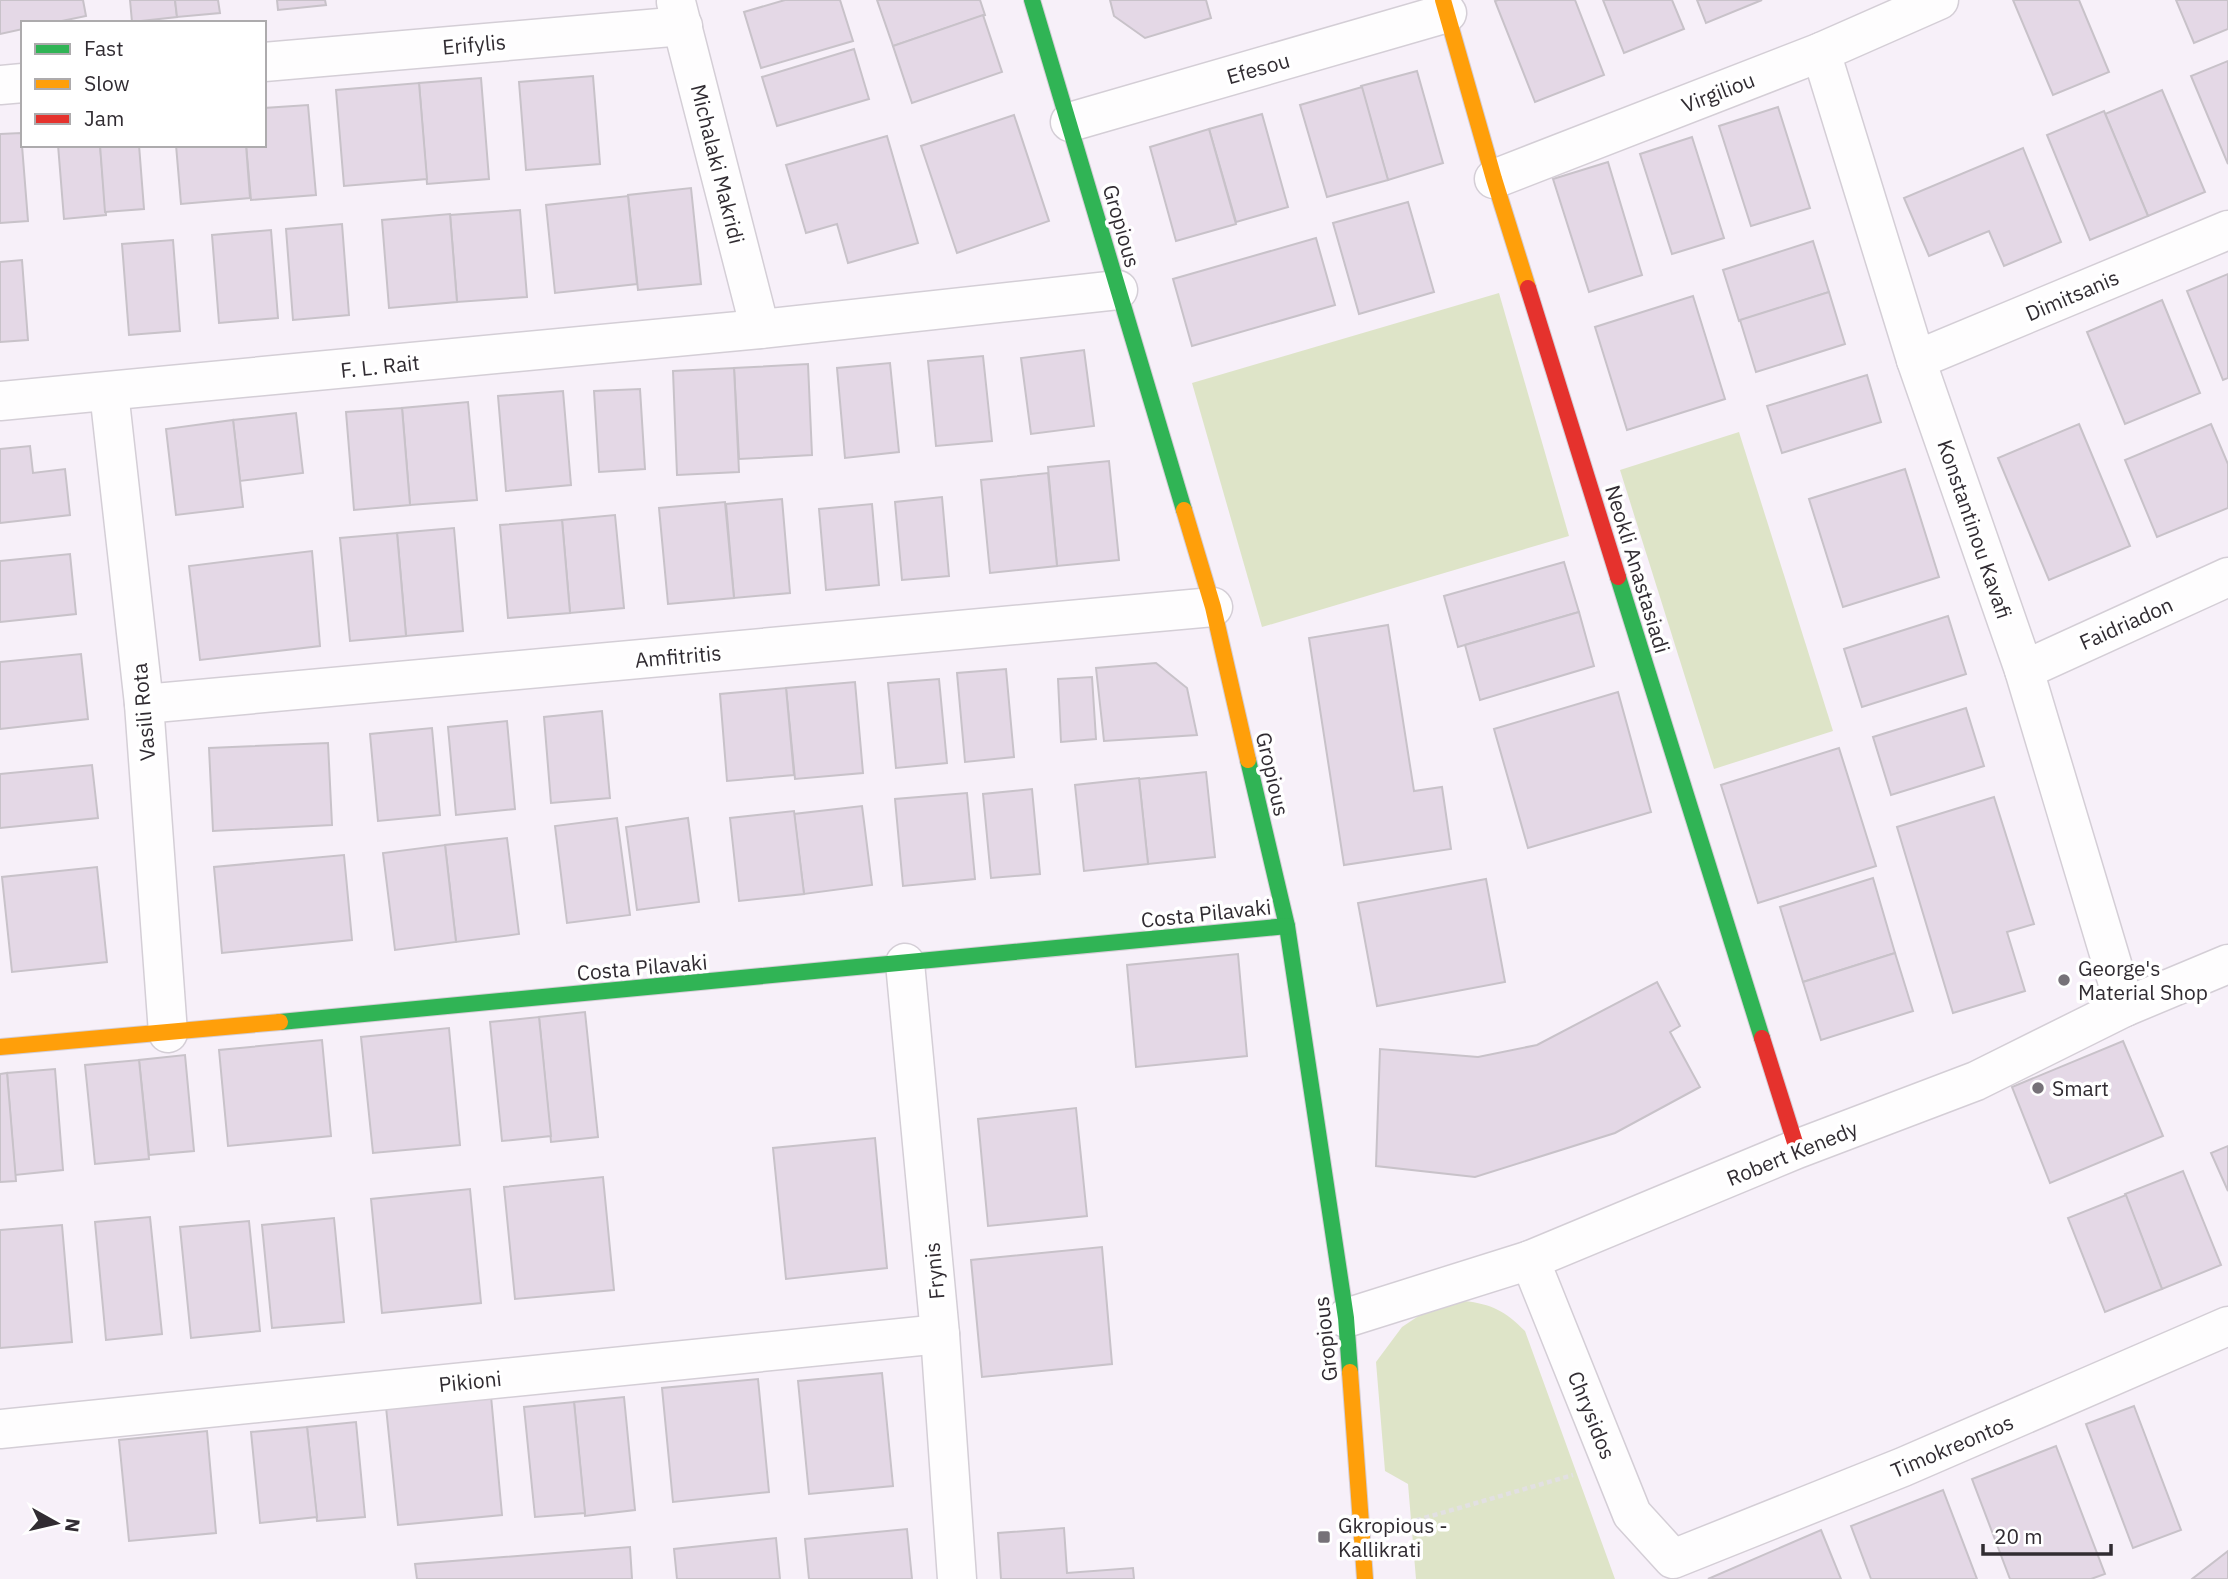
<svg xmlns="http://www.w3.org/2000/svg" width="2228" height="1579" font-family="'IBM Plex Sans',sans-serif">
  <rect width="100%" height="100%" fill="#f7f0f9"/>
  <g fill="#dee4c8">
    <path d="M 1499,293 L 1569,536 L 1262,627 L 1192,383 Z"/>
    <path d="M 1739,432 L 1833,731 L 1714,769 L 1620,470 Z"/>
    <path d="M 1464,1301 C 1492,1304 1505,1311 1525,1331 L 1615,1579 L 1416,1579 L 1408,1484 L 1385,1471 L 1376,1362 L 1402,1327 L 1426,1311 Z"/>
  </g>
  <g fill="#e4d8e6" stroke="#c8c2c9" stroke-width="2">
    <path d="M 0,0 L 83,0 L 86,16 L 52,23 L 23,23 L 23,29 L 0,34 Z"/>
    <path d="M 130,0 L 175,0 L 177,17 L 132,22 Z"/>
    <path d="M 175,0 L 218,0 L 220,13 L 177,17 Z"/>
    <path d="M 277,0 L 325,0 L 326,5 L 278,10 Z"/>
    <path d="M 785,0 L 840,0 L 853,41 L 761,68 L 744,12 Z"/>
    <path d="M 877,0 L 980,0 L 985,15 L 893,46 Z"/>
    <path d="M 1110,0 L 1206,0 L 1211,18 L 1145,38 L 1114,16 Z"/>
    <path d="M 1498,0 L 1575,0 L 1604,75 L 1535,102 L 1495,1 Z"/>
    <path d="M 1603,0 L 1672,0 L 1684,29 L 1624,53 Z"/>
    <path d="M 1697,0 L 1762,0 L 1706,23 Z"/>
    <path d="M 2013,0 L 2079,0 L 2109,72 L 2053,95 Z"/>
    <path d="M 2176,0 L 2228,0 L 2228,29 L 2194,43 Z"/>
    <path d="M 983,15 L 1002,72 L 912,103 L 893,46 Z"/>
    <path d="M 854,49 L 869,99 L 777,126 L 762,77 Z"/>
    <path d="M 2228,61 L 2228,164 L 2191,76 Z"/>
    <path d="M 1417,71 L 1443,163 L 1388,180 L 1361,86 Z"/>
    <path d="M 593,76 L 600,164 L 526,170 L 519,82 Z"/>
    <path d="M 481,78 L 489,179 L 427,184 L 419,83 Z"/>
    <path d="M 419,83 L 427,179 L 344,186 L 336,90 Z"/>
    <path d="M 1362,87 L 1388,180 L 1327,197 L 1300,105 Z"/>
    <path d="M 2162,90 L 2205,192 L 2148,216 L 2105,114 Z"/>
    <path d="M 308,105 L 316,195 L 251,200 L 246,145 L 264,145 L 264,108 Z"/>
    <path d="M 1778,107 L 1810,208 L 1751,226 L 1719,126 Z"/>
    <path d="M 2104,111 L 2148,216 L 2090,240 L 2047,135 Z"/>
    <path d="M 1262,114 L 1288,207 L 1236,222 L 1209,129 Z"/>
    <path d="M 1014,115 L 1049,221 L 957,253 L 921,146 Z"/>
    <path d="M 1209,129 L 1236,224 L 1176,241 L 1150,147 Z"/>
    <path d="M 21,133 L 28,221 L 0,223 L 0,134 Z"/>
    <path d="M 887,136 L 918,243 L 848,263 L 837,224 L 806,233 L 786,165 Z"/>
    <path d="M 1692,137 L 1724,238 L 1672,254 L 1640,154 Z"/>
    <path d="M 58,145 L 100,145 L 106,215 L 64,219 Z"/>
    <path d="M 100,145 L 139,145 L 144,209 L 105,212 Z"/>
    <path d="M 176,145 L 246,145 L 250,198 L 181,204 Z"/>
    <path d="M 2023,148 L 2061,242 L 2004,266 L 1989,231 L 1929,256 L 1904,198 Z"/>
    <path d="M 1608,162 L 1642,275 L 1589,292 L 1553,179 Z"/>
    <path d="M 691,188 L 701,284 L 638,290 L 628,195 Z"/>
    <path d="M 628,196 L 637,284 L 555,293 L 546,205 Z"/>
    <path d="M 1408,202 L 1434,292 L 1359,314 L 1333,223 Z"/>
    <path d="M 520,210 L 527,297 L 457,302 L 450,215 Z"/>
    <path d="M 450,214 L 457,302 L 389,308 L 382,220 Z"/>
    <path d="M 342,224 L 349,315 L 293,320 L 286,229 Z"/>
    <path d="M 271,230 L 278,318 L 219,323 L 212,235 Z"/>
    <path d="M 1316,238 L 1335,305 L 1192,346 L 1173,279 Z"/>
    <path d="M 173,240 L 180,331 L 129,335 L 122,244 Z"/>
    <path d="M 1813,241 L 1829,292 L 1739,321 L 1723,270 Z"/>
    <path d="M 22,260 L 28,340 L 0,342 L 0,262 Z"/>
    <path d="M 2228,274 L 2228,378 L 2223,380 L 2187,291 Z"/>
    <path d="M 1829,292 L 1845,344 L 1756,372 L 1740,320 Z"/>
    <path d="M 1693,296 L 1725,399 L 1627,430 L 1595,327 Z"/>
    <path d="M 2162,300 L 2200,393 L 2125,424 L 2087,332 Z"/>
    <path d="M 1084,350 L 1094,426 L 1031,434 L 1021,358 Z"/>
    <path d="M 983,356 L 992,441 L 936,446 L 928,361 Z"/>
    <path d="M 890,363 L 899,452 L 845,458 L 837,368 Z"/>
    <path d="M 808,364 L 812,455 L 739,459 L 734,368 Z"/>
    <path d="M 734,368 L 739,472 L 677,475 L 673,371 Z"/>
    <path d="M 1867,375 L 1881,422 L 1782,453 L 1767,406 Z"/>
    <path d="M 640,389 L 645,469 L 599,472 L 594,391 Z"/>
    <path d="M 563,391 L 571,485 L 506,491 L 498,396 Z"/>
    <path d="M 468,402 L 477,500 L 410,505 L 402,408 Z"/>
    <path d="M 402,408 L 410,505 L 354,510 L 346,412 Z"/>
    <path d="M 296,413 L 303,473 L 240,481 L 233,420 Z"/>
    <path d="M 233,420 L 243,507 L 176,515 L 166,429 Z"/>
    <path d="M 2079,424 L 2130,546 L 2049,580 L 1998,458 Z"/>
    <path d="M 2211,424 L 2228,464 L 2228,508 L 2157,537 L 2125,460 Z"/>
    <path d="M 30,446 L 33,473 L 65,469 L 70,515 L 0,523 L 0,449 Z"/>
    <path d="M 1109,461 L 1119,560 L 1057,566 L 1048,467 Z"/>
    <path d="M 1905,469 L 1939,577 L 1843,607 L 1809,499 Z"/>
    <path d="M 1048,473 L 1057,566 L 990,573 L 981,480 Z"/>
    <path d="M 942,497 L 949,576 L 902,580 L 895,502 Z"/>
    <path d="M 782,499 L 790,593 L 734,598 L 726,504 Z"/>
    <path d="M 725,502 L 734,598 L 668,604 L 659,508 Z"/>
    <path d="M 872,504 L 879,585 L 826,590 L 819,509 Z"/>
    <path d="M 615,515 L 624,608 L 570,613 L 562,520 Z"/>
    <path d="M 562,520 L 570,613 L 508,618 L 500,525 Z"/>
    <path d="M 454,528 L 463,631 L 406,636 L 397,533 Z"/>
    <path d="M 397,533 L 406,636 L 350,641 L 340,538 Z"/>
    <path d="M 312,551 L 320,646 L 200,660 L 189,566 Z"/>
    <path d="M 70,554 L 76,614 L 0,622 L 0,561 Z"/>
    <path d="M 1564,562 L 1579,612 L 1458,647 L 1444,596 Z"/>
    <path d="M 1579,612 L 1594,666 L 1480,700 L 1465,645 Z"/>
    <path d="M 1948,616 L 1966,674 L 1862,707 L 1844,649 Z"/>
    <path d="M 1388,625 L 1414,791 L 1442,787 L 1451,849 L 1344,865 L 1309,638 Z"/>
    <path d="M 81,654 L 88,719 L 0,729 L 0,662 Z"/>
    <path d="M 1156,663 L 1187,688 L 1197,735 L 1104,741 L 1096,668 Z"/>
    <path d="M 1006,669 L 1014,757 L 965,762 L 957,673 Z"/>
    <path d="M 1092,677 L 1096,739 L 1061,742 L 1058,679 Z"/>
    <path d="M 939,679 L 947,763 L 896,768 L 888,683 Z"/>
    <path d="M 855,682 L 863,773 L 795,779 L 786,688 Z"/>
    <path d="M 786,688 L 794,775 L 727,781 L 720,694 Z"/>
    <path d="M 1618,692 L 1651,812 L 1528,848 L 1494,729 Z"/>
    <path d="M 1966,708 L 1984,766 L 1891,795 L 1873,737 Z"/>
    <path d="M 602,711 L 610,798 L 551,803 L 544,717 Z"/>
    <path d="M 507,721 L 515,809 L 456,815 L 448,727 Z"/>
    <path d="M 432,728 L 440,815 L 378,821 L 370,734 Z"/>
    <path d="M 328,743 L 332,825 L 213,831 L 209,748 Z"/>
    <path d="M 1839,748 L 1876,866 L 1758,903 L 1721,785 Z"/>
    <path d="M 92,765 L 98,818 L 0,828 L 0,774 Z"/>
    <path d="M 1206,772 L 1215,857 L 1148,864 L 1139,779 Z"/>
    <path d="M 1139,778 L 1148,864 L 1084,871 L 1075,785 Z"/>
    <path d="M 1032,789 L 1040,874 L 991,878 L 983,794 Z"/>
    <path d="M 967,793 L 975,879 L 903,886 L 895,799 Z"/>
    <path d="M 1994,797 L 2034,924 L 2007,932 L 2025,991 L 1953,1013 L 1897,827 Z"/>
    <path d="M 862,806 L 872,885 L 804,894 L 794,814 Z"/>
    <path d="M 794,811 L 804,894 L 739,901 L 730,818 Z"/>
    <path d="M 617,818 L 630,915 L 567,923 L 555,826 Z"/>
    <path d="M 688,818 L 699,902 L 637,910 L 626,827 Z"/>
    <path d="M 507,838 L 519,934 L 456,942 L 445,845 Z"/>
    <path d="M 445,845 L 456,942 L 395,950 L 383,853 Z"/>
    <path d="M 344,855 L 352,940 L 222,953 L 214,867 Z"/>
    <path d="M 97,867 L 107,962 L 12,972 L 2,877 Z"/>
    <path d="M 1873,878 L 1895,953 L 1803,982 L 1780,907 Z"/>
    <path d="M 1486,879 L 1505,982 L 1377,1006 L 1358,903 Z"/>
    <path d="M 1895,953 L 1913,1011 L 1821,1040 L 1803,982 Z"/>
    <path d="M 1238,954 L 1247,1056 L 1136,1067 L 1127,965 Z"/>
    <path d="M 1657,982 L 1680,1026 L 1670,1032 L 1700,1087 L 1615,1133 L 1475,1177 L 1376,1166 L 1380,1049 L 1478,1057 L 1537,1045 Z"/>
    <path d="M 585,1012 L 598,1137 L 551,1142 L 539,1017 Z"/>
    <path d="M 539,1017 L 551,1136 L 502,1141 L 490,1022 Z"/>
    <path d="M 449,1028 L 460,1145 L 373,1153 L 361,1037 Z"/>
    <path d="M 322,1040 L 331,1136 L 228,1146 L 219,1050 Z"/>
    <path d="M 2123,1041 L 2163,1136 L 2050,1183 L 2012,1087 Z"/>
    <path d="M 185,1055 L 194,1151 L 149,1155 L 139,1060 Z"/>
    <path d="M 139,1060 L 149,1159 L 95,1164 L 85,1065 Z"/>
    <path d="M 55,1069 L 63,1170 L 15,1175 L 7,1073 Z"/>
    <path d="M 7,1073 L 16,1181 L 0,1182 L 0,1074 Z"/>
    <path d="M 1076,1108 L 1087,1216 L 988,1226 L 978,1119 Z"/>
    <path d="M 875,1138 L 887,1268 L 786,1279 L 773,1148 Z"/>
    <path d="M 2228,1146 L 2228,1191 L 2211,1153 Z"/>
    <path d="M 2183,1171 L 2221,1265 L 2162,1289 L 2125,1194 Z"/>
    <path d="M 603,1177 L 614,1290 L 515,1299 L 504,1187 Z"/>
    <path d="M 470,1189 L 481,1303 L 382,1313 L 371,1199 Z"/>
    <path d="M 2126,1195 L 2162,1289 L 2105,1312 L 2068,1218 Z"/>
    <path d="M 150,1217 L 162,1334 L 106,1340 L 95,1222 Z"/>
    <path d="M 334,1218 L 344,1322 L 272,1328 L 262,1225 Z"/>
    <path d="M 249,1221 L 260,1331 L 191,1338 L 180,1227 Z"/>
    <path d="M 62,1225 L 72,1342 L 0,1348 L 0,1230 Z"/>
    <path d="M 1102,1247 L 1112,1364 L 982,1377 L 971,1260 Z"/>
    <path d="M 882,1373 L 893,1486 L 809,1494 L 798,1381 Z"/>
    <path d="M 758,1379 L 769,1492 L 673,1502 L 662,1388 Z"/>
    <path d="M 491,1396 L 502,1515 L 398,1525 L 386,1407 Z"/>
    <path d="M 624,1397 L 635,1510 L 585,1516 L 574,1402 Z"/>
    <path d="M 574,1402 L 585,1513 L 535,1517 L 524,1407 Z"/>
    <path d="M 2134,1406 L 2181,1530 L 2133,1548 L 2086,1424 Z"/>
    <path d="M 356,1422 L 365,1517 L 317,1521 L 307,1427 Z"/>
    <path d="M 307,1427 L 317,1517 L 260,1523 L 251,1432 Z"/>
    <path d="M 207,1431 L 216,1533 L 129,1541 L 119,1440 Z"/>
    <path d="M 2056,1446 L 2105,1574 L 2091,1579 L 2010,1579 L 1972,1479 Z"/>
    <path d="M 1943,1490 L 1977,1579 L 1871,1579 L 1851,1526 Z"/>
    <path d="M 1064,1528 L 1067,1573 L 1133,1568 L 1134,1579 L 1001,1579 L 998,1533 Z"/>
    <path d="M 907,1529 L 912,1579 L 809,1579 L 805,1539 Z"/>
    <path d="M 1821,1530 L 1841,1579 L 1708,1579 Z"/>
    <path d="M 776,1538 L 780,1579 L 677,1579 L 674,1549 Z"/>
    <path d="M 630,1547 L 632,1579 L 417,1579 L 415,1564 Z"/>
    <path d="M 2228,1551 L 2228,1579 L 2192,1579 Z"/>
  </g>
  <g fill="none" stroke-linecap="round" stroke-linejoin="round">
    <defs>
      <g id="street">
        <path d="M 676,2 L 760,329"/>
        <path d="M 1821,52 L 1916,360 L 2024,670 L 2125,1007"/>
        <path d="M 264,62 L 683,26"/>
        <path d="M 0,85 L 23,83"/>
        <path d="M 1070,122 L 1447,13"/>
        <path d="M 1494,179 L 1821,52 L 1939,0"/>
        <path d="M 1916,360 L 2228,230"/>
        <path d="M 109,392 L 144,704 L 168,1033"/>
        <path d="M 0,401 L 760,329 L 1118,290"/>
        <path d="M 2024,670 L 2228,577"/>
        <path d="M 144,704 L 1213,607"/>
        <path d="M 905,963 L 940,1334 L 957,1579"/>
        <path d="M 1530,1260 L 1632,1514 L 1673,1559 L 1903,1467 L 2228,1326"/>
        <path d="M 1346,1318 L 1530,1260 L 1797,1149 L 1976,1081 L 2125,1007 L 2228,964"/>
        <path d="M 0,1429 L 940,1334"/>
      </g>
      <g id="fast">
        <path d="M 1032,0 L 1184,510"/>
        <path d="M 1618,577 L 1762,1038"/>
        <path d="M 1248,760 L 1287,926 L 1346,1318 L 1350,1372"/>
        <path d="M 280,1022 L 1287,926"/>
      </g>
      <g id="slow">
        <path d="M 1443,0 L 1494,179 L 1528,288"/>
        <path d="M 1184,510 L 1213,607 L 1248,760"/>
        <path d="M 0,1047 L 280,1022"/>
        <path d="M 1350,1372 L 1365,1579"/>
      </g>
      <g id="jam">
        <path d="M 1528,288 L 1618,577"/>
        <path d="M 1762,1038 L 1797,1149"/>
      </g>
    </defs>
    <use href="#street" stroke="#d4ced6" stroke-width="41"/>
    <use href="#fast" stroke="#d4ced6" stroke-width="18"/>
    <use href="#slow" stroke="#d4ced6" stroke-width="18"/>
    <use href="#jam" stroke="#d4ced6" stroke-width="18"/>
    <path stroke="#e2e0e2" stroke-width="4.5" stroke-dasharray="5 3.5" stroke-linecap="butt" d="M 1400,1525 L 1573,1475"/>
    <use href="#street" stroke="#fefdfe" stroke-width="38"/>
    <use href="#fast" stroke="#30b455" stroke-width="16"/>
    <use href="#slow" stroke="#ff9f0a" stroke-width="16"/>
    <use href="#jam" stroke="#e5322d" stroke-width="16"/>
  </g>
  <g fill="#767178" stroke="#fff" stroke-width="2.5">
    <circle cx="2064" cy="980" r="7"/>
    <circle cx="2038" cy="1088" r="7"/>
    <rect x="1317" y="1530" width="14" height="14" rx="3.5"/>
  </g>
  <g text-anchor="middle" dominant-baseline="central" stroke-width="7" stroke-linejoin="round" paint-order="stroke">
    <g font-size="21" fill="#312c32" stroke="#fff">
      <text transform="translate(474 44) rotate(-5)">Erifylis</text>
      <text transform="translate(1258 68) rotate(-16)">Efesou</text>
      <text transform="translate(1718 92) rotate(-21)">Virgiliou</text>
      <text transform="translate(718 164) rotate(76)">Michalaki Makridi</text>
      <text transform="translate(1122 226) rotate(74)">Gropious</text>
      <text transform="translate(2072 295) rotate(-23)">Dimitsanis</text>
      <text transform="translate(380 366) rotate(-6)">F. L. Rait</text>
      <text transform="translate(1975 529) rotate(71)">Konstantinou Kavafi</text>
      <text transform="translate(1638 569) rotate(73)">Neokli Anastasiadi</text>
      <text transform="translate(2126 623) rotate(-24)">Faidriadon</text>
      <text transform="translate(678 656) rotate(-5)">Amfitritis</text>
      <text transform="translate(143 712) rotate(-95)">Vasili Rota</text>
      <text transform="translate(1273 774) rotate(77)">Gropious</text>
      <text transform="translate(1206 913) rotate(-6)">Costa Pilavaki</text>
      <text transform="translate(642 967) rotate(-5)">Costa Pilavaki</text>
      <text transform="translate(1792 1153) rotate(-22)">Robert Kenedy</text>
      <text transform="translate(934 1271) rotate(-95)">Frynis</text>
      <text transform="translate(1325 1339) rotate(-96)">Gropious</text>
      <text transform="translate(470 1381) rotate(-6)">Pikioni</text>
      <text transform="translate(1592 1415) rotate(68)">Chrysidos</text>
      <text transform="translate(1952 1446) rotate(-23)">Timokreontos</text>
    </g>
    <g font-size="21" fill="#312c32" stroke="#fff" text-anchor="start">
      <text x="2078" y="968">George's<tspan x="2078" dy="24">Material Shop</tspan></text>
      <text x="2052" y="1088">Smart</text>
      <text x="1338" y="1525">Gkropious -<tspan x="1338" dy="24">Kallikrati</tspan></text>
    </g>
  </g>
  <rect x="21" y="21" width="245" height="126" fill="#ffffff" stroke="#adabad" stroke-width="2"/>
  <rect x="35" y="44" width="35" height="10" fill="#30b455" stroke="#adabad" stroke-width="2"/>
  <text x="84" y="56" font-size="21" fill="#312c32">Fast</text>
  <rect x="35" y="79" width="35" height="10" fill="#ff9f0a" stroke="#adabad" stroke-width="2"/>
  <text x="84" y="91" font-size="21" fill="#312c32">Slow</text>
  <rect x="35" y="114" width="35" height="10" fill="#e5322d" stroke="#adabad" stroke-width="2"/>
  <text x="84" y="126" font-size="21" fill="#312c32">Jam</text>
  <g transform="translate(56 1523) rotate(98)" stroke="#ffffff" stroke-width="5" paint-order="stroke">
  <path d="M0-5L12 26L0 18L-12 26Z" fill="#312c32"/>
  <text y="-10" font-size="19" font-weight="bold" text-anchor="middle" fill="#312c32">N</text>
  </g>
  <path d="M1983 1544v10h128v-10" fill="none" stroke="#312c32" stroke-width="3.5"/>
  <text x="1994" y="1544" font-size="21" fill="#312c32" stroke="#ffffff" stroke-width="5" paint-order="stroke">20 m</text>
</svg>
